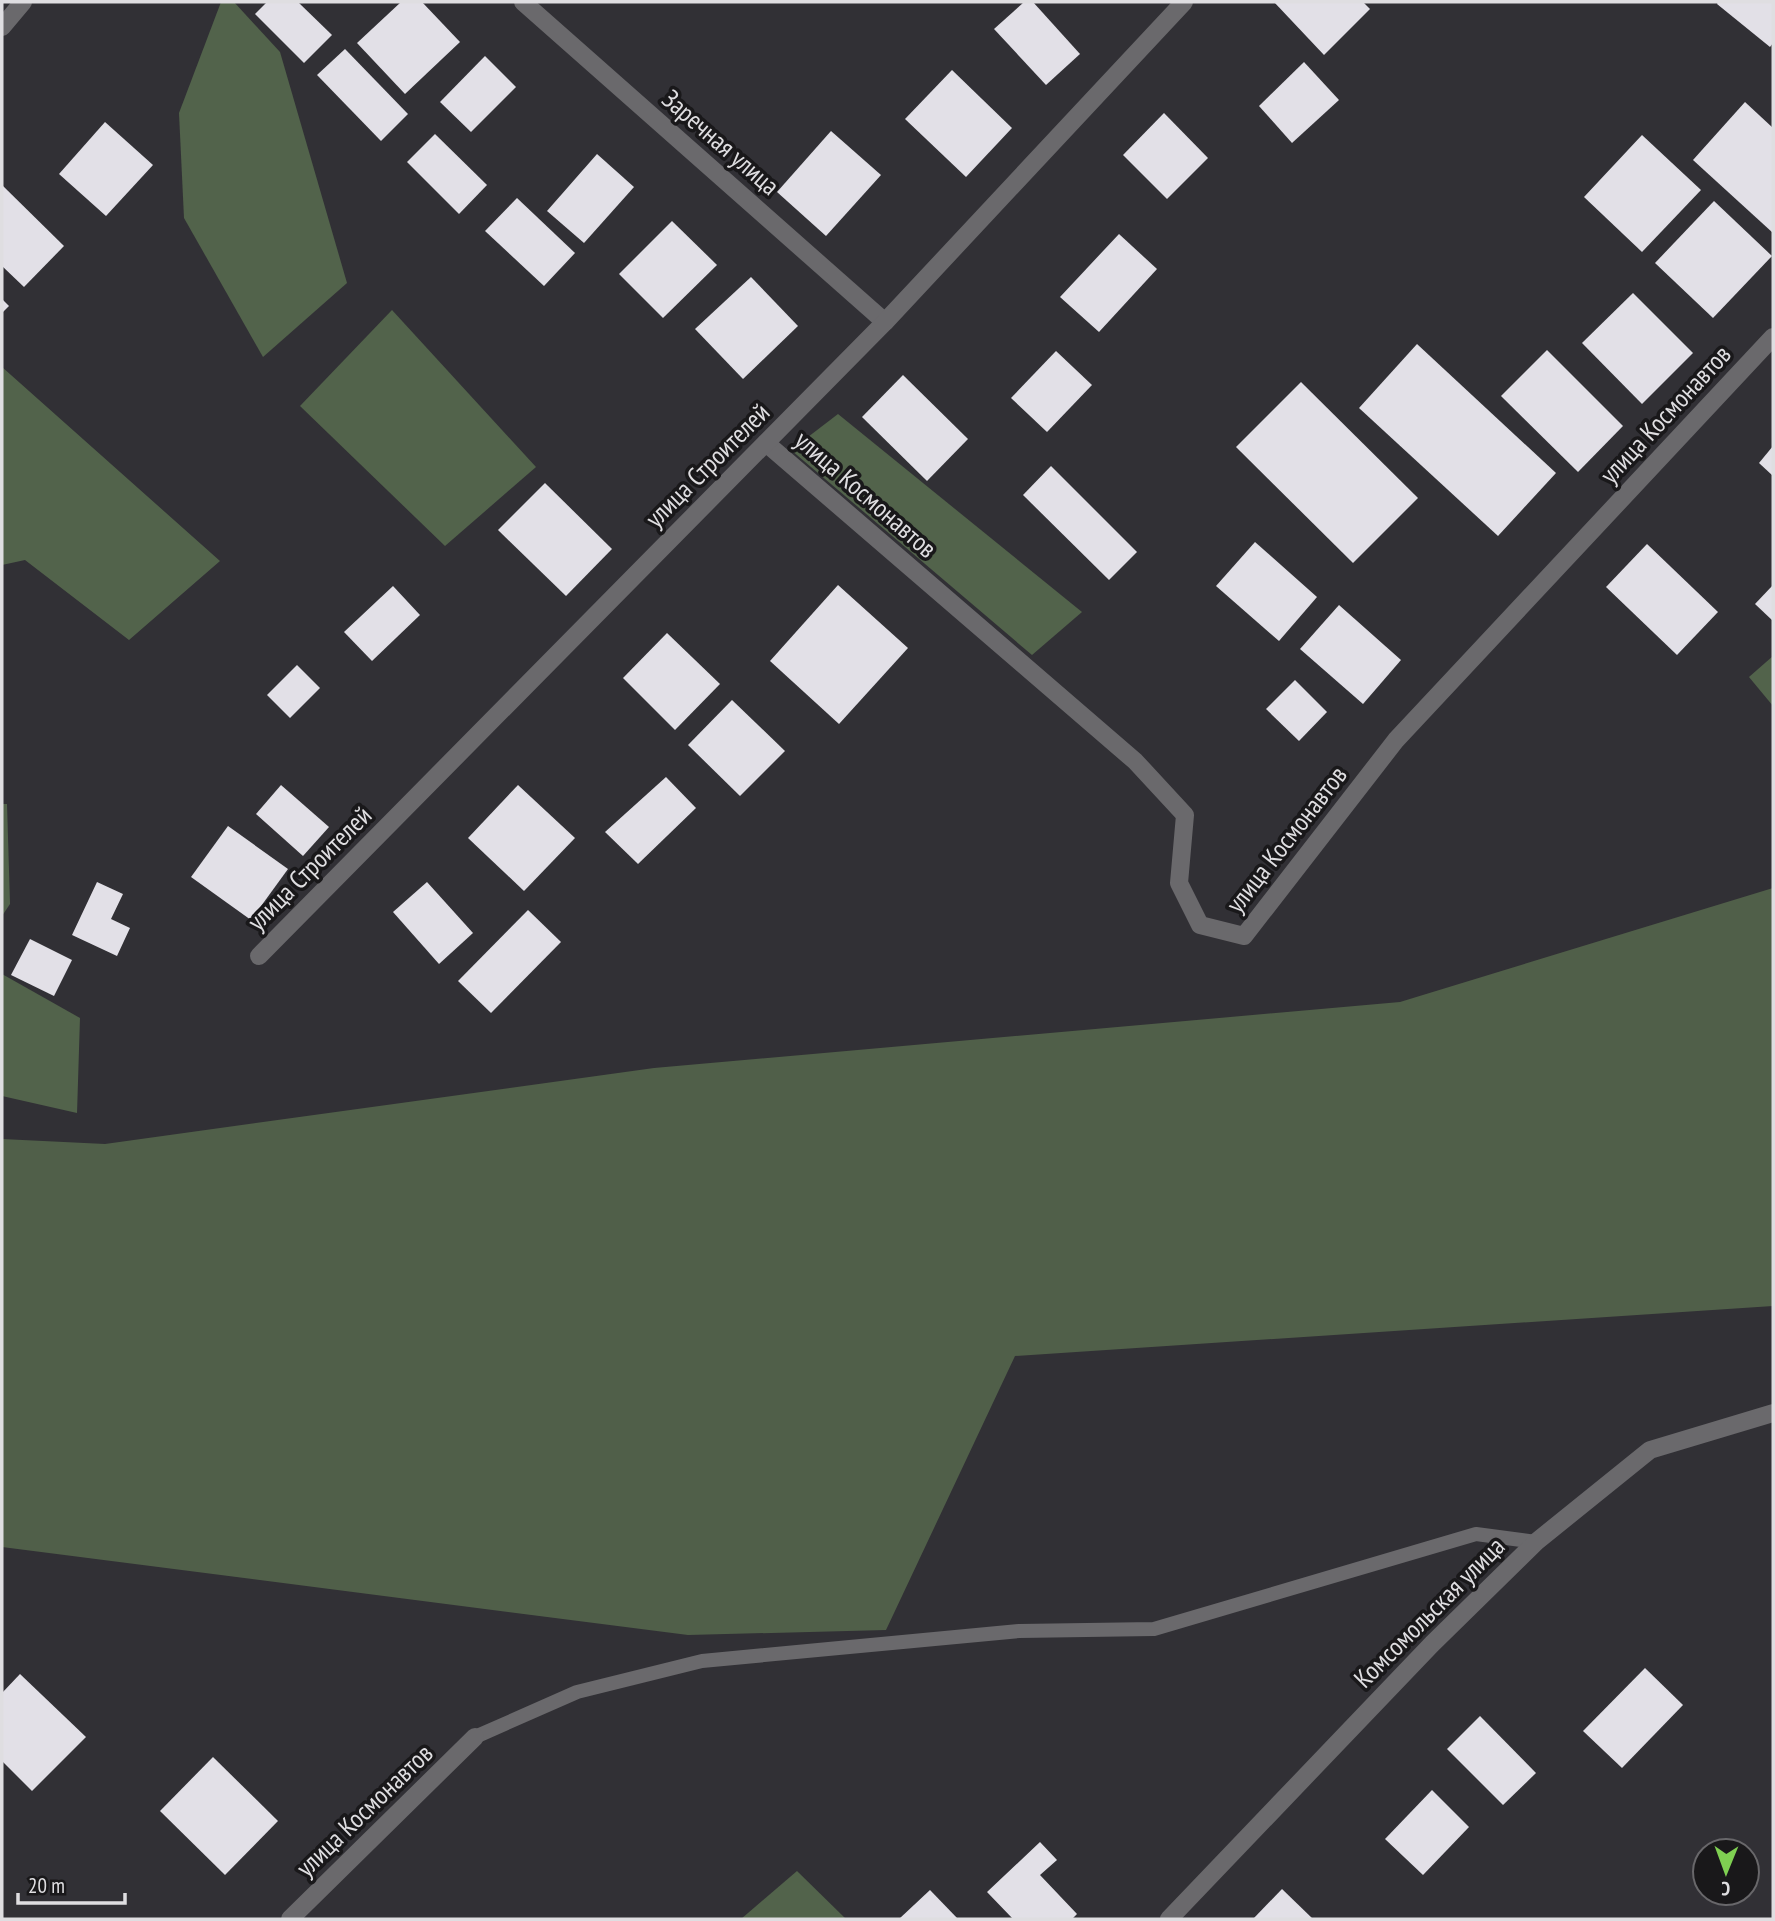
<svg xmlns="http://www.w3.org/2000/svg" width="1775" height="1921" font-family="'PT Sans Narrow',sans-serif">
  <rect width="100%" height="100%" fill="#313035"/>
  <path fill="#505f49" d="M 1773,888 L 1773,1306 L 1015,1356 L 886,1630 L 688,1635 L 2,1547 L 2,1139 L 105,1144 L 654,1068 L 1400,1002 Z"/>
  <g fill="#52634b">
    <path d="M 221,2 L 234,2 L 280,52 L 347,283 L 263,357 L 184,218 L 179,113 Z"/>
    <path d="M 392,310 L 536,467 L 445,546 L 300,406 Z"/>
    <path d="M 2,367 L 220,561 L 129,640 L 25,560 L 2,565 Z"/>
    <path d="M 838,414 L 1082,612 L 1032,655 L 791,450 Z"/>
    <path d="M 1773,656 L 1773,706 L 1749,677 Z"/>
    <path d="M 2,804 L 7,804 L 10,904 L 2,916 Z"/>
    <path d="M 2,974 L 80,1018 L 77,1113 L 2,1096 Z"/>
    <path d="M 797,1871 L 846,1919 L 741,1919 Z"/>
  </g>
  <g fill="#e2e0e7">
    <path d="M 267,2 L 298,2 L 332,35 L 304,63 L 255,14 Z"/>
    <path d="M 401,2 L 422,2 L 460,42 L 405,94 L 357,43 Z"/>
    <path d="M 1024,2 L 1033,2 L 1080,54 L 1046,85 L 994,29 Z"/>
    <path d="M 1274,2 L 1363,2 L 1370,9 L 1324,55 Z"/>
    <path d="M 1718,2 L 1773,2 L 1773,43 L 1770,47 L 1717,4 Z"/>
    <path d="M 345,49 L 408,114 L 381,141 L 317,75 Z"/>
    <path d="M 485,56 L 516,87 L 471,132 L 440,102 Z"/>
    <path d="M 1304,62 L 1339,100 L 1292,143 L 1259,106 Z"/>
    <path d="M 952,70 L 1012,128 L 966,177 L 905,119 Z"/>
    <path d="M 1745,102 L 1773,128 L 1773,233 L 1693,160 Z"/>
    <path d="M 1164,113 L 1208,158 L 1167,199 L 1123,155 Z"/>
    <path d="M 105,122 L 153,165 L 106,216 L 59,174 Z"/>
    <path d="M 831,131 L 881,175 L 826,236 L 777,192 Z"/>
    <path d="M 435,134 L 487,185 L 459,214 L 407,162 Z"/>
    <path d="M 1642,135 L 1701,190 L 1642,252 L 1584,197 Z"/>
    <path d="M 597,154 L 634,187 L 584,243 L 547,211 Z"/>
    <path d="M 2,185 L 64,246 L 24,287 L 2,266 Z"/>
    <path d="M 517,198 L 575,253 L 544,286 L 485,231 Z"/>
    <path d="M 1714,201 L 1772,256 L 1713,318 L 1655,263 Z"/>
    <path d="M 672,221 L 717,265 L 663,318 L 619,274 Z"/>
    <path d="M 1119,234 L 1157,269 L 1099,332 L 1060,297 Z"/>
    <path d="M 751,277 L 798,326 L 743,379 L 695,329 Z"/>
    <path d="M 1633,293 L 1693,353 L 1642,404 L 1582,343 Z"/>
    <path d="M 2,299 L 9,306 L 2,313 Z"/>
    <path d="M 1417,344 L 1556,473 L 1498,536 L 1359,408 Z"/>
    <path d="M 1547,350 L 1623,426 L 1578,472 L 1501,396 Z"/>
    <path d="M 1056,351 L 1092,385 L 1047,432 L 1011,398 Z"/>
    <path d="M 903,375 L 968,439 L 927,481 L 862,417 Z"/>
    <path d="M 1301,382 L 1418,498 L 1353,563 L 1236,447 Z"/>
    <path d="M 1773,446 L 1773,476 L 1759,463 Z"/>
    <path d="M 1051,466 L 1137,552 L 1109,580 L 1023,495 Z"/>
    <path d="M 545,483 L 612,549 L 566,596 L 498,530 Z"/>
    <path d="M 1255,542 L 1317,597 L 1279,641 L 1216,586 Z"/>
    <path d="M 1647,544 L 1718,612 L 1677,655 L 1606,587 Z"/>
    <path d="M 838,585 L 908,648 L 839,724 L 770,661 Z"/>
    <path d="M 1773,585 L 1773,621 L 1755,604 Z"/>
    <path d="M 393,586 L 420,615 L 372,661 L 344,632 Z"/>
    <path d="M 1339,605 L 1401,660 L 1363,704 L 1300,649 Z"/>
    <path d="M 667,633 L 720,684 L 675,730 L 623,678 Z"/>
    <path d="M 297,665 L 320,688 L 290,718 L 267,695 Z"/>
    <path d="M 1295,680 L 1327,712 L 1299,741 L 1266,709 Z"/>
    <path d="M 732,700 L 785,751 L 740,796 L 688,745 Z"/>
    <path d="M 666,777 L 696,808 L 638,864 L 605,832 Z"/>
    <path d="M 281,785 L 329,827 L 303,856 L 256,814 Z"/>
    <path d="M 518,785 L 575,838 L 524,891 L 468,838 Z"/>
    <path d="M 228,826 L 288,869 L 251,920 L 191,877 Z"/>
    <path d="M 97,882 L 123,894 L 111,919 L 130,928 L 117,956 L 72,935 Z"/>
    <path d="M 427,882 L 473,933 L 439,964 L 393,912 Z"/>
    <path d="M 528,910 L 561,942 L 491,1013 L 458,981 Z"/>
    <path d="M 30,939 L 72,960 L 54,996 L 11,975 Z"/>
    <path d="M 1645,1668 L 1683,1705 L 1622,1768 L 1583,1731 Z"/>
    <path d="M 20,1674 L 86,1737 L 32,1791 L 2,1761 L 2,1693 Z"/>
    <path d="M 1480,1716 L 1536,1773 L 1503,1805 L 1447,1749 Z"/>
    <path d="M 213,1757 L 278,1821 L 225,1875 L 160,1811 Z"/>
    <path d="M 1432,1790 L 1469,1827 L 1423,1875 L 1385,1839 Z"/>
    <path d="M 1040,1842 L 1057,1860 L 1040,1875 L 1077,1914 L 1072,1919 L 1013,1919 L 987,1892 Z"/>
    <path d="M 1282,1889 L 1313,1919 L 1253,1919 Z"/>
    <path d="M 930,1890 L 958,1919 L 899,1919 Z"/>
  </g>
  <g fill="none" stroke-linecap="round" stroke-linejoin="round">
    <path stroke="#6a696c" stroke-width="14" d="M 475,1737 L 577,1692 L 702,1661 L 1019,1631 L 1154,1629 L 1476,1534 L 1536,1542"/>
    <g stroke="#6a696c" stroke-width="18">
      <path d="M 523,2 L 885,322"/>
      <path d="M 2,27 L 23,2"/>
      <path d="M 766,443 L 1135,761 L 1185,815 L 1179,883 L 1200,925 L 1244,936 L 1396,740 L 1773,337"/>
      <path d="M 259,956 L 885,322 L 1184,2"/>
      <path d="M 290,1919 L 475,1737"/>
      <path d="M 1169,1919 L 1432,1644 L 1536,1542 L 1650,1450 L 1773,1413"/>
    </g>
  </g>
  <g text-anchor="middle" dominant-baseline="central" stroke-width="7" stroke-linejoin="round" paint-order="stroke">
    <g font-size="26" fill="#dfdee1" stroke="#19181a">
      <text transform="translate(721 142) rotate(41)">Заречная улица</text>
      <text transform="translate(1665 414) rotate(-47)">улица Космонавтов</text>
      <text transform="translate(707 465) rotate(-45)">улица Строителей</text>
      <text transform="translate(866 494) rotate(41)">улица Космонавтов</text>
      <text transform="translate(1286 839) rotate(-52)">улица Космонавтов</text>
      <text transform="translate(309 868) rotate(-45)">улица Строителей</text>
      <text transform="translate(1429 1612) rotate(-45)">Комсомольская улица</text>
      <text transform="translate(364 1810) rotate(-44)">улица Космонавтов</text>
    </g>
  </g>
  <rect width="1775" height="1921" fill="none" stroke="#dfdee1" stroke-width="7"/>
  <g transform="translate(1726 1872) rotate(181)"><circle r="33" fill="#19181a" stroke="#68676a" stroke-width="2"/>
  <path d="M0-5L12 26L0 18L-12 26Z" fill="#7fd052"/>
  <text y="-10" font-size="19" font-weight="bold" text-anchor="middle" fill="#dfdee1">С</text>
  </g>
  <path d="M18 1893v10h107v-10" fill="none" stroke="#dfdee1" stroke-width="3.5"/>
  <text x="28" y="1893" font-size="21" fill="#dfdee1" stroke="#19181a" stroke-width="5" paint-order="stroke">20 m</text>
</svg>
